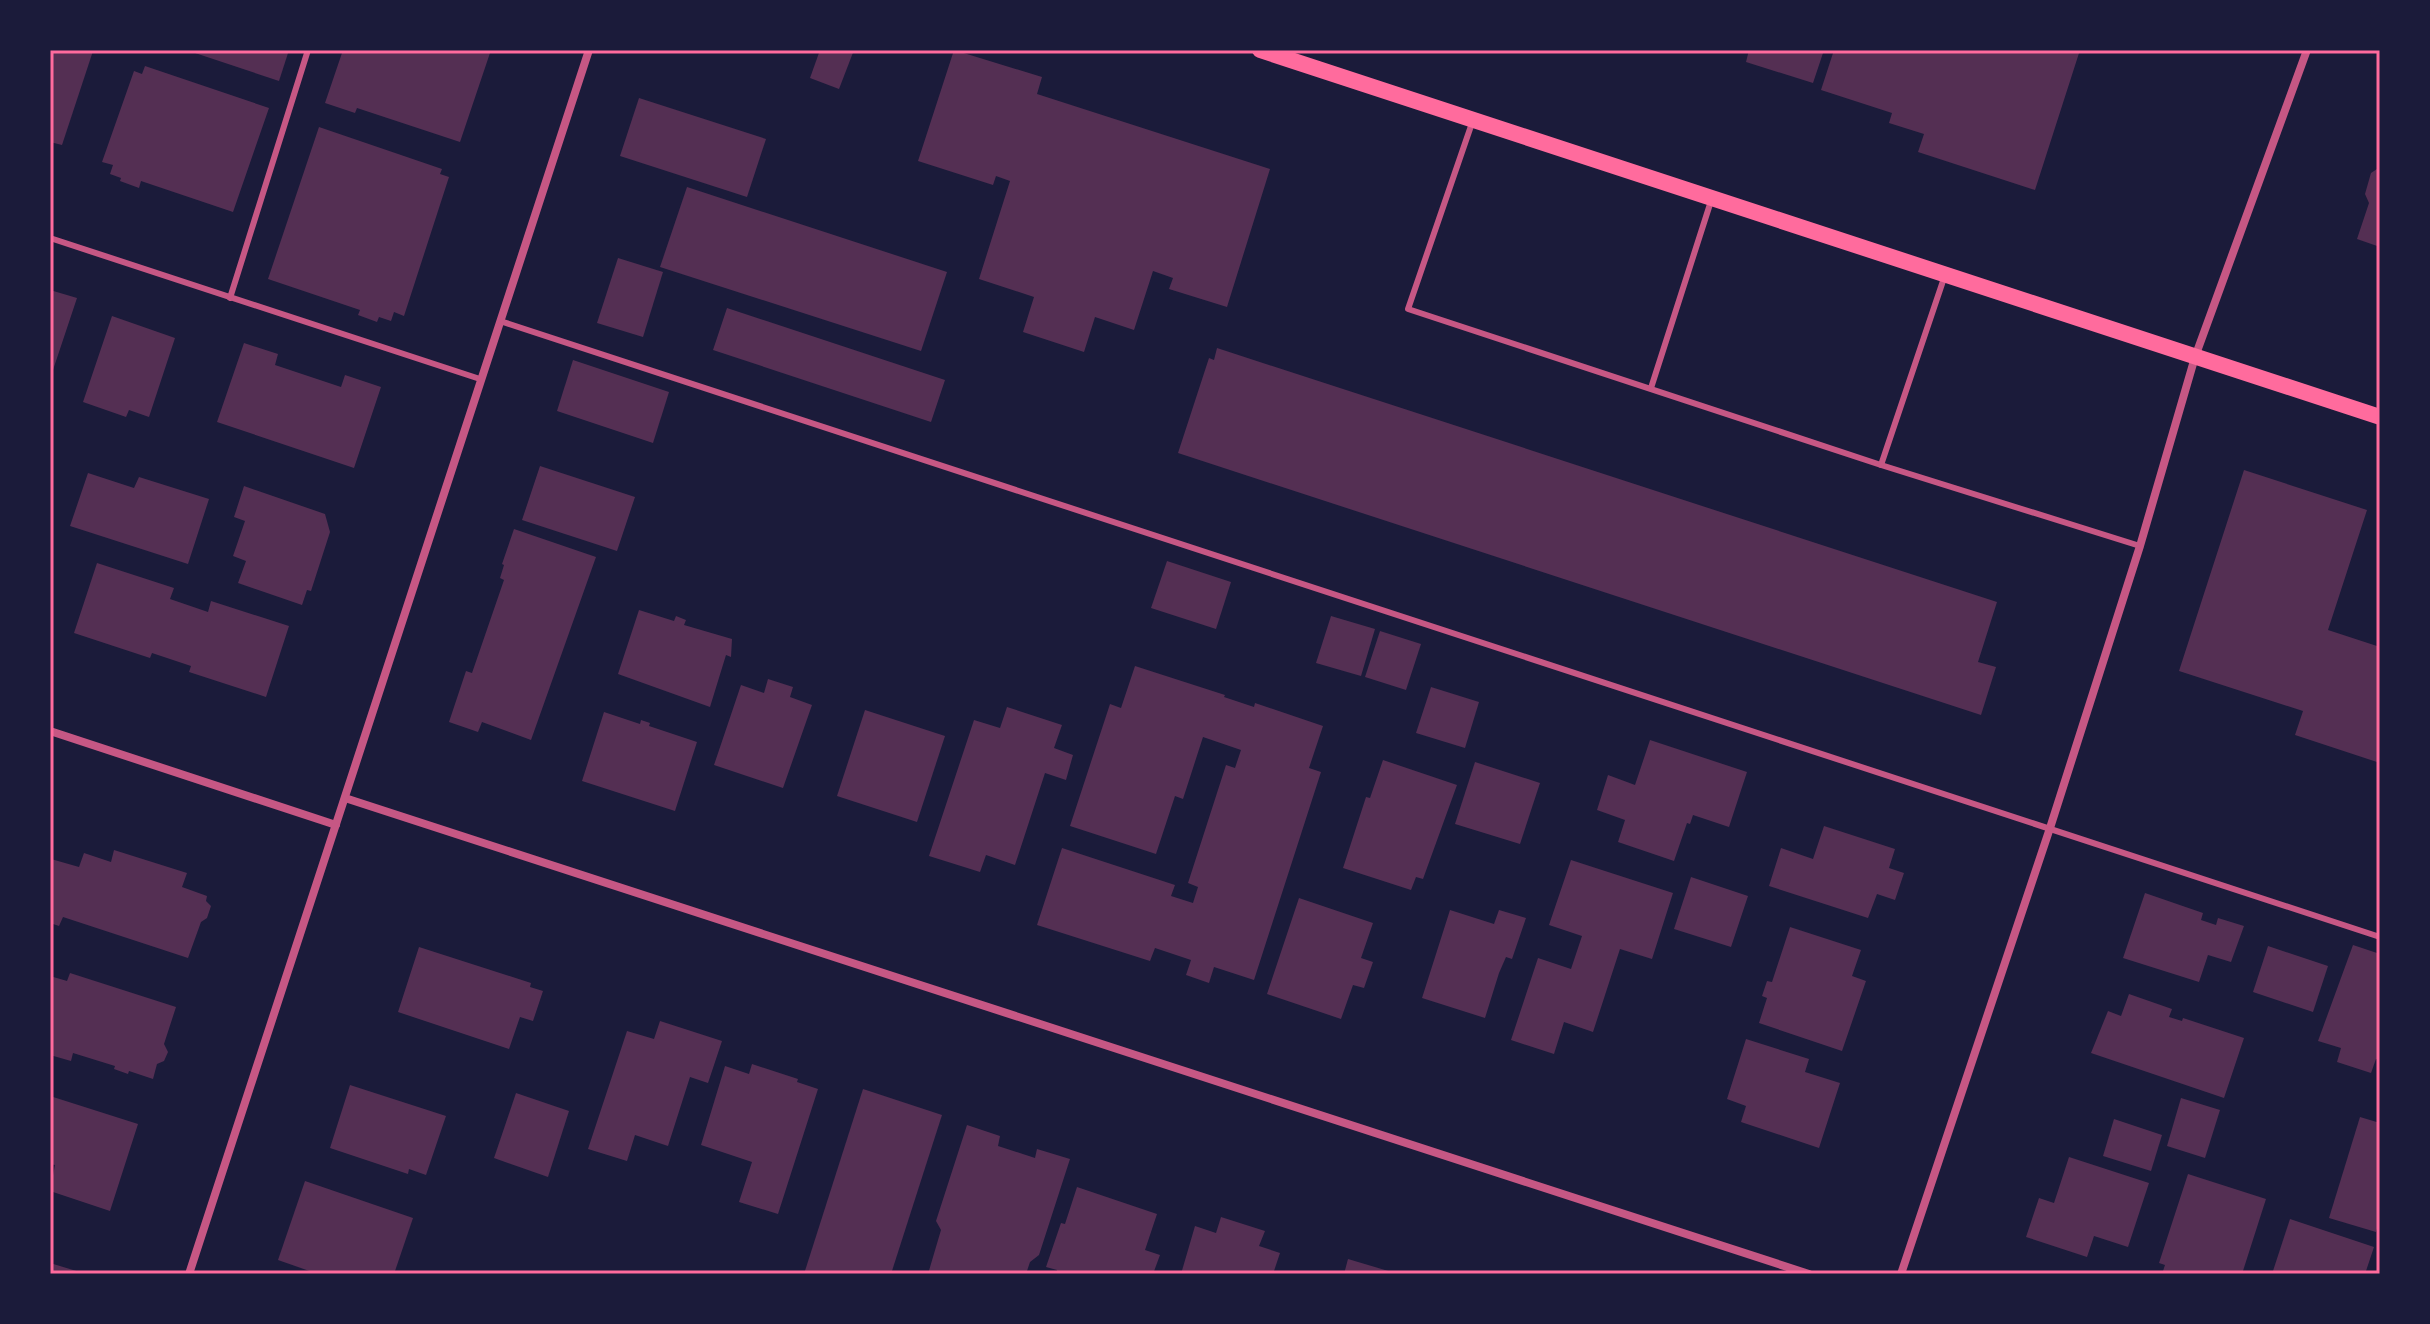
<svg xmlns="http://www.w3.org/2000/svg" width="2430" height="1324" font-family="'Exo 2',sans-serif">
  <rect width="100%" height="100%" fill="#1b1b3a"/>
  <g fill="#542f53">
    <path d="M 50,50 L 93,51 L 62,145 L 50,142 Z"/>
    <path d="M 186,50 L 289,50 L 279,81 Z"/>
    <path d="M 343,50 L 491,50 L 460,142 L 357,108 L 355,113 L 325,103 Z"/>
    <path d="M 820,50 L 854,50 L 839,89 L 810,78 Z"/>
    <path d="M 954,50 L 1042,77 L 1037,94 L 1270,169 L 1227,307 L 1169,289 L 1173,278 L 1153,271 L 1134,330 L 1095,317 L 1084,352 L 1023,332 L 1034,297 L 979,279 L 1010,181 L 996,176 L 993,185 L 918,161 Z"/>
    <path d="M 1749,50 L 1824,50 L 1813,83 L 1746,62 Z"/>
    <path d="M 1834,50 L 2080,50 L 2035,190 L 1918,152 L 1924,134 L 1889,123 L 1892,113 L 1821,90 Z"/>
    <path d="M 145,66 L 269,108 L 233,212 L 141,181 L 139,188 L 120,181 L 121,178 L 110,174 L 113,165 L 102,162 L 134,71 L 142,74 Z"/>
    <path d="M 639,98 L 766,139 L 747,197 L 620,156 Z"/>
    <path d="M 319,127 L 442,169 L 440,174 L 449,177 L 404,316 L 394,312 L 391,321 L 379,317 L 377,322 L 358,315 L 360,310 L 268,279 Z"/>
    <path d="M 2380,167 L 2380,247 L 2357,239 L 2369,203 L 2365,194 L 2371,173 Z"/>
    <path d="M 687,187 L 947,272 L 921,351 L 660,267 Z"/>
    <path d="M 618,258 L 663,272 L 643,337 L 597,323 Z"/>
    <path d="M 50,290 L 77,298 L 51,376 L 50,376 Z"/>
    <path d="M 727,308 L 945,380 L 931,422 L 713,350 Z"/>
    <path d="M 112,316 L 175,338 L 149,417 L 129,410 L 126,417 L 83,402 Z"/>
    <path d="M 244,343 L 278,354 L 275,365 L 341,387 L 345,375 L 381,387 L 354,468 L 217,422 Z"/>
    <path d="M 1217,348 L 1997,602 L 1978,662 L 1996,667 L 1981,715 L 1178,453 L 1209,358 L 1214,360 Z"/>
    <path d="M 573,360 L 669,392 L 653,443 L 557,411 Z"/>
    <path d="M 540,466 L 635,497 L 617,551 L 522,520 Z"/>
    <path d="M 2244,470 L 2367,510 L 2328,630 L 2380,647 L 2380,763 L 2295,735 L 2303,711 L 2179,671 Z"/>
    <path d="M 88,473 L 134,488 L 139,477 L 209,499 L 188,564 L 70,526 Z"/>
    <path d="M 244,486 L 325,514 L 330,532 L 311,591 L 307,590 L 302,605 L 238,583 L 246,561 L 233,556 L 245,521 L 234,517 Z"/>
    <path d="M 514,529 L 596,557 L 531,740 L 482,722 L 478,732 L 449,722 L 466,671 L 472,673 L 504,580 L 500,578 L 504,565 L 502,564 Z"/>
    <path d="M 1167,561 L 1231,582 L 1216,629 L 1151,608 Z"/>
    <path d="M 97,563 L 174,588 L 170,599 L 208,612 L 211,601 L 289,626 L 266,697 L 189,672 L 191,666 L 152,653 L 150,658 L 74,633 Z"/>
    <path d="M 639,610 L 674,621 L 676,616 L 686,620 L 684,625 L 732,639 L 731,657 L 726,655 L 710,707 L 618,674 Z"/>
    <path d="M 1331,616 L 1375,629 L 1361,676 L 1316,663 Z"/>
    <path d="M 1380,631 L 1421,644 L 1406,690 L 1365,677 Z"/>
    <path d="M 1135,666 L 1225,695 L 1224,697 L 1254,707 L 1255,703 L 1323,726 L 1309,768 L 1321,772 L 1254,980 L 1214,967 L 1209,983 L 1186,975 L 1191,960 L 1155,948 L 1150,961 L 1037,925 L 1062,848 L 1175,885 L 1171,896 L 1193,903 L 1198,887 L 1188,883 L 1226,765 L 1235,768 L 1241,750 L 1203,737 L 1183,799 L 1175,796 L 1156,854 L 1070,826 L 1110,704 L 1121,708 Z"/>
    <path d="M 768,679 L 793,687 L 790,697 L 812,705 L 783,788 L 714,765 L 741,685 L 764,693 Z"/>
    <path d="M 1431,687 L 1479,702 L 1465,748 L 1416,733 Z"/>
    <path d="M 1007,707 L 1062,725 L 1054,748 L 1073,755 L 1066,780 L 1045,773 L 1015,865 L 986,855 L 980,872 L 929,856 L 974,720 L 1000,728 Z"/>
    <path d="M 865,710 L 945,736 L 917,822 L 837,796 Z"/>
    <path d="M 604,712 L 640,724 L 641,720 L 650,723 L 649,726 L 697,742 L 675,811 L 582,781 Z"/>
    <path d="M 1650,740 L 1747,772 L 1729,827 L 1693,815 L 1690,824 L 1687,823 L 1674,861 L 1618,842 L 1625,820 L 1597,810 L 1608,775 L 1635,785 Z"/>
    <path d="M 1383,760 L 1457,785 L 1423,879 L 1416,877 L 1411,890 L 1343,868 L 1366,797 L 1370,798 Z"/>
    <path d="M 1475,762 L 1540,783 L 1520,844 L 1455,824 Z"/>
    <path d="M 1824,826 L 1895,849 L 1889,868 L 1904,873 L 1895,900 L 1877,894 L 1868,918 L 1769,886 L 1781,848 L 1813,859 Z"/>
    <path d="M 114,850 L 187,873 L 182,887 L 207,896 L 206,901 L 211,906 L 207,918 L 201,922 L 188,958 L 63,917 L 59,926 L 50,923 L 51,859 L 79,867 L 84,853 L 111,862 Z"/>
    <path d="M 1571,860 L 1673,893 L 1652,959 L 1620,949 L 1593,1032 L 1564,1022 L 1554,1054 L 1511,1040 L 1538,958 L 1571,969 L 1582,936 L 1549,925 Z"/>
    <path d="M 1691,877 L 1748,896 L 1731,947 L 1674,929 Z"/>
    <path d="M 2145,893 L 2203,913 L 2201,920 L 2216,925 L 2218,918 L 2244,926 L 2231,962 L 2208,955 L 2199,982 L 2123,958 Z"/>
    <path d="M 1299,898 L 1373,923 L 1361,958 L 1373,962 L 1364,988 L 1353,985 L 1341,1019 L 1267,994 Z"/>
    <path d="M 1450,910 L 1494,924 L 1499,910 L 1526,918 L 1512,959 L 1506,957 L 1499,973 L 1485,1018 L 1422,998 Z"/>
    <path d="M 1790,927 L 1861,950 L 1852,976 L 1866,981 L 1842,1051 L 1759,1023 L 1767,998 L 1762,996 L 1767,981 L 1772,982 Z"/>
    <path d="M 2353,945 L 2380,954 L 2380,1060 L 2376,1059 L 2371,1073 L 2337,1062 L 2341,1048 L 2318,1041 Z"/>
    <path d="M 2268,946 L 2328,966 L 2313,1012 L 2253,992 Z"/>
    <path d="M 419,947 L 531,983 L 530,987 L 543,991 L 533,1021 L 520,1017 L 509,1049 L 398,1012 Z"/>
    <path d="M 70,973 L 176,1007 L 164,1044 L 168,1052 L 164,1061 L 157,1064 L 153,1079 L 129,1071 L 128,1074 L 114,1069 L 115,1066 L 73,1053 L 71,1061 L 50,1055 L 50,976 L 67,981 Z"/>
    <path d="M 2129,994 L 2172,1009 L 2169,1017 L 2182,1021 L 2183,1018 L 2244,1038 L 2224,1098 L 2091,1053 L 2108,1011 L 2121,1016 Z"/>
    <path d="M 660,1021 L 722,1041 L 708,1083 L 690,1077 L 668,1146 L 635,1135 L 627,1161 L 588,1149 L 627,1031 L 654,1039 Z"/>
    <path d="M 1746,1039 L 1809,1059 L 1805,1072 L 1840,1083 L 1819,1148 L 1741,1122 L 1746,1106 L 1727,1099 Z"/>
    <path d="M 752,1064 L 798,1079 L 797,1082 L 818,1089 L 778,1214 L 739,1202 L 752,1162 L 701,1145 L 725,1066 L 749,1074 Z"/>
    <path d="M 350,1085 L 446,1116 L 426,1175 L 409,1169 L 408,1174 L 330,1148 Z"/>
    <path d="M 863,1089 L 942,1115 L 891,1274 L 804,1274 Z"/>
    <path d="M 516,1093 L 569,1111 L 548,1177 L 494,1158 Z"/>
    <path d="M 50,1096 L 138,1124 L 110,1211 L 50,1191 L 55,1165 L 50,1164 Z"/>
    <path d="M 2181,1098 L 2220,1110 L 2205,1158 L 2167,1146 Z"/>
    <path d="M 2360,1117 L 2380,1123 L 2380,1218 L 2376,1232 L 2329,1218 Z"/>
    <path d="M 2114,1119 L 2162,1135 L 2151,1171 L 2103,1156 Z"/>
    <path d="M 967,1125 L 1000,1136 L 998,1146 L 1035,1158 L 1037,1149 L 1070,1159 L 1039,1255 L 1030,1262 L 1026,1274 L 967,1274 L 958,1271 L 957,1274 L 928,1274 L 941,1230 L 936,1221 Z"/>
    <path d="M 2069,1157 L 2149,1183 L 2128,1247 L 2094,1236 L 2087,1257 L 2026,1237 L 2039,1198 L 2054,1203 Z"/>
    <path d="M 2188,1174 L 2266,1199 L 2242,1274 L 2162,1274 L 2165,1265 L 2159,1263 Z"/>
    <path d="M 305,1181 L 413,1218 L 394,1274 L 318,1274 L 278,1260 Z"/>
    <path d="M 1077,1187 L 1157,1214 L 1145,1250 L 1160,1255 L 1153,1274 L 1056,1274 L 1057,1270 L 1046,1267 L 1061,1223 L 1065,1224 Z"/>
    <path d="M 1221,1217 L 1265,1231 L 1259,1246 L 1280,1253 L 1273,1274 L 1181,1274 L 1195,1226 L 1216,1233 Z"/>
    <path d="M 2290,1219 L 2374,1247 L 2365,1274 L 2272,1274 Z"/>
    <path d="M 1348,1259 L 1395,1273 L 1395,1274 L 1344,1274 Z"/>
    <path d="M 50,1263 L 83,1273 L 83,1274 L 50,1274 Z"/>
  </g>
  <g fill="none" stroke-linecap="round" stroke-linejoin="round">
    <g stroke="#c65784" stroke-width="6">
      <path d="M 1472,123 L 1408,309 L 1881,465 L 2140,546"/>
      <path d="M 50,238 L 480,379"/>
      <path d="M 230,298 L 308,50"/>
      <path d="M 500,321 L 2380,937"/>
      <path d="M 1651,388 L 1711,201"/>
      <path d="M 1881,465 L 1944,278"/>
    </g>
    <g stroke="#c65784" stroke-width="8">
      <path d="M 50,731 L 336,825"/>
      <path d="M 345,798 L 1809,1274"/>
      <path d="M 189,1274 L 589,50"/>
      <path d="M 1901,1274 L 2050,828 L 2140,546 L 2195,357 L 2307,50"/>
    </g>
    <path stroke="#ff6b9d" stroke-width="16" d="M 1260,50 L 2380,417"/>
  </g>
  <rect width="2430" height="1324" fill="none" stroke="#1b1b3a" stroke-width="104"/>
  <rect x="52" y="52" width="2326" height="1220" fill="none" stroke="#ff6b9d" stroke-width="3"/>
</svg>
